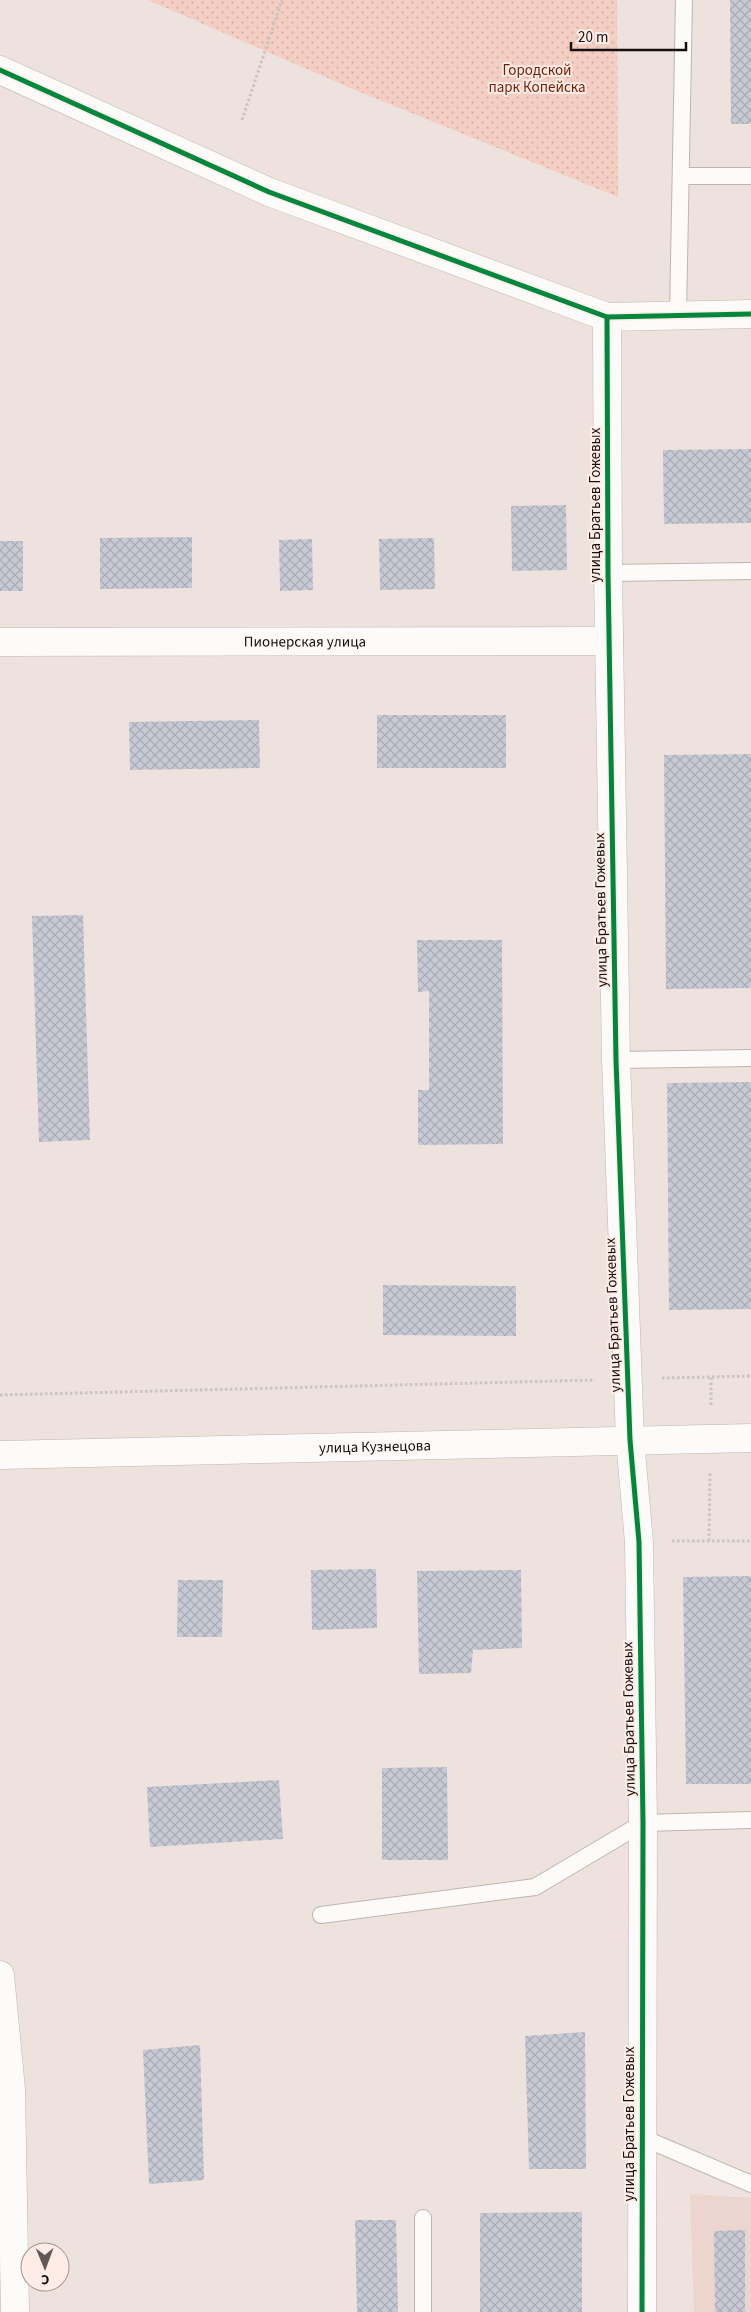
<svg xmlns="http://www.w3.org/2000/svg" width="751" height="2312" font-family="'Source Sans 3',sans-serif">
  <defs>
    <pattern id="grass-dots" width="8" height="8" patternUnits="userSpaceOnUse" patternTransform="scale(1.25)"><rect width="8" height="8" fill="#f4cec3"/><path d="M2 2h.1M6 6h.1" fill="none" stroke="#d0b0a6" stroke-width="1.8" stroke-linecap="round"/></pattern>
    <pattern id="building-cross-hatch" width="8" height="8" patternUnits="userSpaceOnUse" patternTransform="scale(1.25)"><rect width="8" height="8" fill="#c7cad4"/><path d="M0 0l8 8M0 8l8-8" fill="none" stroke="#aaacb5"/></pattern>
  </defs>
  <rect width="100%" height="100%" fill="#eee2de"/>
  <path fill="#ebd5ce" d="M 690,2194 L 751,2198 L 751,2312 L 694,2312 Z"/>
  <path fill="url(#grass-dots)" d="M 148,0 L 617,0 L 618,197 L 355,90 Z"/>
  <g fill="url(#building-cross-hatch)">
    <path d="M 730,0 L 751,0 L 751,124 L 731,124 Z"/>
    <path d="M 751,449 L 751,523 L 664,524 L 663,450 Z"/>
    <path d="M 566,505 L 567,570 L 512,571 L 511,506 Z"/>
    <path d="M 192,537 L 192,588 L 100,589 L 100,538 Z"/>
    <path d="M 434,538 L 435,589 L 380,590 L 379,539 Z"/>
    <path d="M 312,539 L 313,590 L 280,591 L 279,540 Z"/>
    <rect x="0" y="541" width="23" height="50"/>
    <rect x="377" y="715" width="129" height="53"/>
    <path d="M 259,720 L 260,768 L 130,770 L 129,722 Z"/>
    <path d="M 751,754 L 751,988 L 666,989 L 664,755 Z"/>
    <path d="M 83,915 L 90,1140 L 39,1142 L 32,916 Z"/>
    <path d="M 417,940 L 502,940 L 503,1144 L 418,1145 L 418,1090 L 429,1090 L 429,991 L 418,992 Z"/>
    <path d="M 751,1082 L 751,1309 L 669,1310 L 667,1083 Z"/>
    <path d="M 383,1285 L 516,1286 L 516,1336 L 383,1335 Z"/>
    <path d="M 376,1569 L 377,1628 L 312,1630 L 311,1570 Z"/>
    <path d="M 521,1570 L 522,1648 L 473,1650 L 471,1673 L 419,1674 L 417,1571 Z"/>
    <path d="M 751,1576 L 751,1784 L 686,1784 L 683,1577 Z"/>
    <path d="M 178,1580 L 223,1580 L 222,1637 L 177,1637 Z"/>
    <path d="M 447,1767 L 448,1860 L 382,1860 L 382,1768 Z"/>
    <path d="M 279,1780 L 283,1839 L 150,1847 L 147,1787 Z"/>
    <path d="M 585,2032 L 586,2169 L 529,2169 L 525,2036 Z"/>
    <path d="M 200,2045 L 204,2180 L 149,2184 L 143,2050 Z"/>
    <path d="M 582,2212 L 582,2312 L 480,2312 L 480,2213 Z"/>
    <path d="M 355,2220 L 396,2220 L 398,2312 L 357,2312 Z"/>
    <path d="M 745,2230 L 745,2312 L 715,2312 L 714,2231 Z"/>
  </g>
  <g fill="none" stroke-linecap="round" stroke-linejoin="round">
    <defs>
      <g id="lane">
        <path d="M 681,176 L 751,176"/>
        <path d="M 678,315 L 684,0"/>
        <path d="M 608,573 L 751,571"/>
        <path d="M 616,1060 L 751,1058"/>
        <path d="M 321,1915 L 535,1887 L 643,1823 L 751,1820"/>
        <path d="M 641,2137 L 751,2184"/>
        <path d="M 423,2312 L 423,2218"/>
      </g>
      <g id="street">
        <path d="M 0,70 L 269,192 L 607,317 L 751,314"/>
        <path d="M 607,317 L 608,573 L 616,1060 L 630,1440 L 639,1542 L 643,1823 L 642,2312"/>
        <path id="s1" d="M 0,642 L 609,641"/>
        <path d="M 0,1975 L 11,2089 L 15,2312"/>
      </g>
      <g id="primary">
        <path id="s2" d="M 0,1455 L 751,1438"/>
      </g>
    </defs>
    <use href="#lane" stroke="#beb5b2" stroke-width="18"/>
    <use href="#street" stroke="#beb5b2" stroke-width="29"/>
    <use href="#primary" stroke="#beb5b2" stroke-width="29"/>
    <g stroke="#c9c3c2" stroke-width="3" stroke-dasharray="2.5 2.5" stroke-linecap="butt">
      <path d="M 242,120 L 282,0"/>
      <path d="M 662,1378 L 751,1376"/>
      <path d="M 0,1395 L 595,1380"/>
      <path d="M 711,1405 L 711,1377"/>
      <path d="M 672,1541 L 751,1541"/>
      <path d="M 709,1541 L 710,1472"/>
    </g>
    <use href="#lane" stroke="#fcfbfa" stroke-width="16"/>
    <use href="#street" stroke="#fcfbfa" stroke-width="28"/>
    <use href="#primary" stroke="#fcfbfa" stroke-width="28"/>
    <defs>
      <g id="cycleway">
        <path d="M 0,70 L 269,192 L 607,317 L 751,314"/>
        <path d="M 607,317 L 608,573 L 616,1060 L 630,1440 L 639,1542 L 643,1823 L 642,2312"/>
      </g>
    </defs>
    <use href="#cycleway" stroke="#ffece7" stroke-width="8"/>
    <use href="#cycleway" stroke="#00873e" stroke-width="5"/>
  </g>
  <g text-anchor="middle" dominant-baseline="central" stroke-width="4" stroke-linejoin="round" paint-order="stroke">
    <g font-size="15" fill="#741d00" stroke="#ffece7">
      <text x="537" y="70">Городской<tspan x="537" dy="17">парк Копейска</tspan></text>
    </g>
    <g font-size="15" fill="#160f0c" stroke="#ffece7">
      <text transform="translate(595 505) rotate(-90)">улица Братьев Гожевых</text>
      <text stroke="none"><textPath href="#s1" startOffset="305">Пионерская улица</textPath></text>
      <text transform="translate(601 910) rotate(-91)">улица Братьев Гожевых</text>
      <text transform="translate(613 1315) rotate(-92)">улица Братьев Гожевых</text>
      <text stroke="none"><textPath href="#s2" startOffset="375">улица Кузнецова</textPath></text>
      <text transform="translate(629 1719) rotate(-91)">улица Братьев Гожевых</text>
      <text transform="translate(629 2124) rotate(-90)">улица Братьев Гожевых</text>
    </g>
  </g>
  <g transform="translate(45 2267) rotate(179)"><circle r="24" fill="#ffece7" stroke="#a2948f"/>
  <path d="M0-4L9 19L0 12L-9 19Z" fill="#625956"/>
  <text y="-8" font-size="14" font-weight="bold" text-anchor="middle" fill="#160f0c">С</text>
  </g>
  <path d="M571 42v8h115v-8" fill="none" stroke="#160f0c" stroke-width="2.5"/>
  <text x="578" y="42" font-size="15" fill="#160f0c" stroke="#ffece7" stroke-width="4" paint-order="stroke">20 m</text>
</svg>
